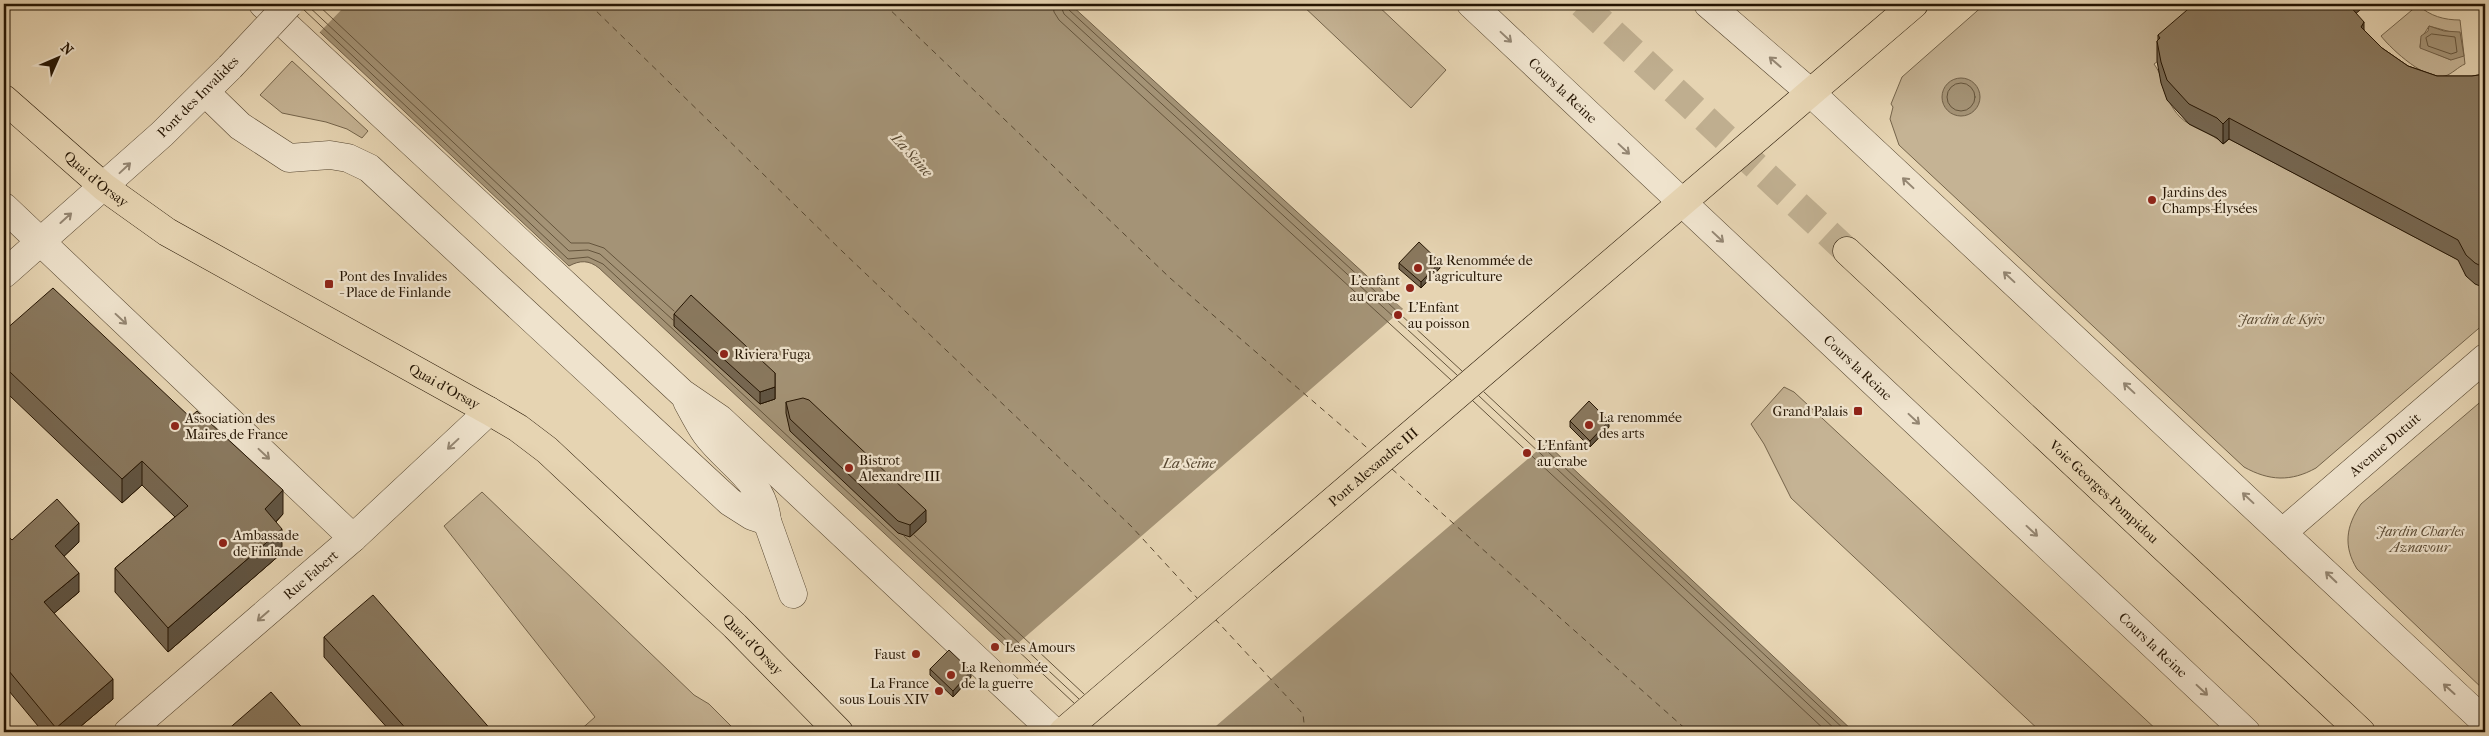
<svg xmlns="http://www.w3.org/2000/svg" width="2489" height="736" font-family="'IM FELL French Canon',serif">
  <rect width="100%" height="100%" fill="#e6d4b2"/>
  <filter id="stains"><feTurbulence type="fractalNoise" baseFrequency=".004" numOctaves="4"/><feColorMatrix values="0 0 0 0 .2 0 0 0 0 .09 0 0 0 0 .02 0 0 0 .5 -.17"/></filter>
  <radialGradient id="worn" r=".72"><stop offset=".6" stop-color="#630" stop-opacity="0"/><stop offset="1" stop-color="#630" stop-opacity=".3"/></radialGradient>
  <g fill="#c5b394" stroke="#74644b" fill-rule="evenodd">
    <path d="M 1301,4 L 1376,4 L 1446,70 L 1411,108 Z"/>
    <path d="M 1985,4 L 2237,4 L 2154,64 C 2166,80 2162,98 2180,117 C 2192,129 2212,132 2223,144 L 2229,139 L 2460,261 L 2466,276 L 2485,288 L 2485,323 L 2316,468 C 2291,482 2269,481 2244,467 L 1899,145 L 1890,119 L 1893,107 L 1891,104 L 1902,77 Z"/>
    <path d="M 2418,5 C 2430,16 2444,20 2460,20 L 2465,64 C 2458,67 2452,74 2445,76 C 2427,82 2392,50 2381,36 ZM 2429,26 L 2451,32 L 2451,60 L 2420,47 L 2421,39 Z"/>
    <path d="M 292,61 L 368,131 L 362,138 L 347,129 L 326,122 L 282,113 L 260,95 Z"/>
    <path d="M 1784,387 L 1794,392 L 2159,732 L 2041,732 L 1791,498 L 1764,444 L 1751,424 Z"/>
    <path d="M 2485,398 L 2485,691 L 2357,569 C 2343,546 2346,526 2361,504 Z"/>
    <path d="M 482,492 L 694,695 L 709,704 L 736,731 L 578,732 L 595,717 L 444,526 Z"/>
  </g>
  <g fill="#a49376" stroke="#716048">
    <path d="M 290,4 L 1070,4 L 1403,309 L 1854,732 L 1098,732 L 599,268 C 589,260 580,260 569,266 Z"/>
    <path d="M 2429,26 L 2444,31 L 2460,32 L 2464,56 L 2451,60 L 2420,48 L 2421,36 L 2428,31 Z"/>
    <circle cx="1961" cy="97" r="19"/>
  </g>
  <g fill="#e6d4b2">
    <path d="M 288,4 L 347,4 L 318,34 Z"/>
    <path d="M 1395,298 L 1548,442 L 1542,446 L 1545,448 L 1541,452 L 1537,451 L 1209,732 L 1094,732 L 1008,652 L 1403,309 L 1393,300 Z"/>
  </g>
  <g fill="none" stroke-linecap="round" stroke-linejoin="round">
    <g stroke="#64543c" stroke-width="1">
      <path d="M 306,4 L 569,251 L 588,250 L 600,254 L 673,320"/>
      <path d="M 317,4 L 571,243 L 589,243 L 604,248 L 674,311"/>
      <path d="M 1053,4 L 1054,12 L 1059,20 L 1451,380"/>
      <path d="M 1060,4 L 1064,14 L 1457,375"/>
      <path d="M 1067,4 L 1069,10 L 1462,371"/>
      <path d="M 303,9 L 568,259 L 588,257 L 603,264 L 1074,703"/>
      <path d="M 2432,34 L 2455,37 L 2457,52 L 2451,54 L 2428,46 L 2426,38 Z"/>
      <circle cx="1961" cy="97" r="14"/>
      <path d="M 1484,392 L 1847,732"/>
      <path d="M 1479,396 L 1838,732"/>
      <path d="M 1473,401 L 1827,732"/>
      <path d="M 914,535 L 1084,694"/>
      <path d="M 904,536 L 1079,699"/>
    </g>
    <g stroke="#574730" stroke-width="1" stroke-dasharray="6 5" stroke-linecap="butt">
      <path d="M 589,4 L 844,253 L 1131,526 L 1198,599"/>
      <path d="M 884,4 L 1170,278 L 1372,452"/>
      <path d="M 1392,469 L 1689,732"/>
      <path d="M 1215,619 L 1303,714 L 1305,732"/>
    </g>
    <path stroke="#bfae8f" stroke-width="28" stroke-dasharray="28 14" stroke-linecap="butt" d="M 1582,4 L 1847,251"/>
    <defs>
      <g id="minor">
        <path d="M 263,4 L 682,393 L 720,419 L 1054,732"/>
        <path id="s1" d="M 1471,4 L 2246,732"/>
        <path d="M 1708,4 L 1812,94 L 2485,722"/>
        <path d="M 205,92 L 240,126 L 289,158 L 330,155 L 348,158 L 369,168 L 730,502 L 752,516 L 767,521 C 763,479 728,464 706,434 C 699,424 693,412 687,401"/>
        <path d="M 4,207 L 353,538"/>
        <path d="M 4,274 L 162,134 L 230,67"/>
        <path d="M 767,521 L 793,594"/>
        <path id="s2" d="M 2283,532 L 2485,358"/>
        <path id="s3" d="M 128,732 L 353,538 L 489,411"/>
      </g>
      <g id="major">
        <path id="s4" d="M 4,99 L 104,187 L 167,232 L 489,411 L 518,428 L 547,450 L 735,626 L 839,732"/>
        <path id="s5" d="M 1847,251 L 2361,732"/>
        <path id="s6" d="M 1063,732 L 1914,4"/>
      </g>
    </defs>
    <use href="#minor" stroke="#54442e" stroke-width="29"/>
    <use href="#major" stroke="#241402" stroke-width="29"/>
    <use href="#minor" stroke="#efe3cd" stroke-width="28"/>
    <use href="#major" stroke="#e6d4b2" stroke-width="28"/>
    <defs>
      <path id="minor-bridge" d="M 230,67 L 289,4"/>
    </defs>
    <use href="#minor-bridge" stroke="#54442e" stroke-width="29" stroke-linecap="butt"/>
    <use href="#minor-bridge" stroke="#efe3cd" stroke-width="28"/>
  </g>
  <g fill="#766751" stroke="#241402">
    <path d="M 2212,5 L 2356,13 L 2364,30 L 2382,48 L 2408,66 L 2437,76 L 2472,76 L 2485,74 L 2485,288 L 2475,284 L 2466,276 L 2458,260 L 2229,139 L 2223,144 L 2217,138 L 2189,124 L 2167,100 L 2161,83 L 2157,61 L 2157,41 L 2158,40 L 2158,35 Z"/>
    <path d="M 1399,263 L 1440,268 L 1421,288 L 1399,269 Z"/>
    <path d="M 674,314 L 775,373 L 775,399 L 760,404 L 674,326 Z"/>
    <path d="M 4,331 L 283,514 L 276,522 L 282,553 L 168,652 L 115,592 L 115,568 L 175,517 L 142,485 L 122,503 L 10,396 L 4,396 Z"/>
    <path d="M 786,402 L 926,522 L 910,537 L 898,533 L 790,431 L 786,413 Z"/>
    <path d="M 1570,421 L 1609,427 L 1590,447 L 1570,427 Z"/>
    <path d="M 4,532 L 12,540 L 79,542 L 64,556 L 79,592 L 54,613 L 113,699 L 74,732 L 43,732 L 4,685 Z"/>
    <path d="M 324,637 L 493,732 L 391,732 L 324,657 Z"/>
    <path d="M 930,669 L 971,677 L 953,697 L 930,675 Z"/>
  </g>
  <g fill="#605442" stroke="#241402">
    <path d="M 2346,4 L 2367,4 L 2346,22 Z"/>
    <path d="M 2364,22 L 2364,42 L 2361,27 Z"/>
    <path d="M 2229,118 L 2229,139 L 2223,144 L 2223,124 Z"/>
    <path d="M 1440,262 L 1440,268 L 1421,288 L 1421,282 Z"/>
    <path d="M 775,387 L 775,399 L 760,404 L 760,392 Z"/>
    <path d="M 1609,421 L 1609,427 L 1590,447 L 1590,441 Z"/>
    <path d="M 142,461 L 142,485 L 122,503 L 122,479 Z"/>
    <path d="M 283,490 L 283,514 L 265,533 L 265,509 Z"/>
    <path d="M 926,510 L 926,522 L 910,537 L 910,525 Z"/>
    <path d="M 79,523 L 79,542 L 55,565 L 55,546 Z"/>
    <path d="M 282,529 L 282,553 L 168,652 L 168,628 Z"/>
    <path d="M 79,573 L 79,592 L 44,622 L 44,602 Z"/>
    <path d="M 971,671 L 971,677 L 953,697 L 953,691 Z"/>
    <path d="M 113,679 L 113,699 L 74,732 L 56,732 L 56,728 Z"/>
  </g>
  <g fill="#89785e" stroke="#241402">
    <path d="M 2194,4 L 2211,4 L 2212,5 L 2213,4 L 2348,4 L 2364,22 L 2361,27 L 2382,48 L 2408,66 L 2437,76 L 2472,76 L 2485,74 L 2485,268 L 2475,263 L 2466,255 L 2458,240 L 2229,118 L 2223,124 L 2217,118 L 2189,104 L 2167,80 L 2161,62 L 2157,41 L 2160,38 L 2158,35 Z"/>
    <path d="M 1419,242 L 1440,262 L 1421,282 L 1399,263 Z"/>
    <path d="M 53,288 L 190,417 L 197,411 L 283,490 L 265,509 L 282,529 L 168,628 L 115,568 L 188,506 L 142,461 L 122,479 L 10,372 L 4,372 L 4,331 Z"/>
    <path d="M 691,295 L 775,373 L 775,387 L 760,392 L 674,314 Z"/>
    <path d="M 803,398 L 809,400 L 926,510 L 910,525 L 898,521 L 790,419 L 786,402 Z"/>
    <path d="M 1589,401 L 1609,421 L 1590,441 L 1570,421 Z"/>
    <path d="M 57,499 L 79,523 L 55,546 L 79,573 L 44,602 L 113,679 L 56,728 L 4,665 L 4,532 L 12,540 Z"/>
    <path d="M 373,595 L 493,732 L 409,732 L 324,637 Z"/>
    <path d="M 949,650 L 971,671 L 953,691 L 930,669 Z"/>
    <path d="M 271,692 L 306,732 L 225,732 Z"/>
  </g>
  <defs><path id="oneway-shaft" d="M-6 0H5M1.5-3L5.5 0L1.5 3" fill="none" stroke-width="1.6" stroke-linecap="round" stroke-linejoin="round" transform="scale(1.25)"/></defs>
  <g stroke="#948672">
    <use href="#oneway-shaft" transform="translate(1506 37) rotate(43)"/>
    <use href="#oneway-shaft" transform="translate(1775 62) rotate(-139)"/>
    <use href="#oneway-shaft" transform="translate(1624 149) rotate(43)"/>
    <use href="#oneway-shaft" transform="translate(125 168) rotate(-43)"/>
    <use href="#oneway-shaft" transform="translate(1908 183) rotate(-137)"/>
    <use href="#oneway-shaft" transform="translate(66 218) rotate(-42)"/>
    <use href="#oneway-shaft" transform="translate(1718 237) rotate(43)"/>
    <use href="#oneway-shaft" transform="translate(2009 277) rotate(-137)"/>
    <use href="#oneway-shaft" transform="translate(121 319) rotate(43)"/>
    <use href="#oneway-shaft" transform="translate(2129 388) rotate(-137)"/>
    <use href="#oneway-shaft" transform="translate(1914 419) rotate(43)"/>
    <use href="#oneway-shaft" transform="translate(453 444) rotate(137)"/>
    <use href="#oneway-shaft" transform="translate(264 454) rotate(43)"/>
    <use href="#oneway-shaft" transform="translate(2248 498) rotate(-137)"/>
    <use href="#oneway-shaft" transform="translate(2032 531) rotate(43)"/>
    <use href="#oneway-shaft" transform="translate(2331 577) rotate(-136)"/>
    <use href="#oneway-shaft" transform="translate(263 616) rotate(139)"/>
    <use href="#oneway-shaft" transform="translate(2449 689) rotate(-138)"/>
    <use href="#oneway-shaft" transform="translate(2202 690) rotate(43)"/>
  </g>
  <g fill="#8f2418" stroke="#efe3cd" stroke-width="2">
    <circle cx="2152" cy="200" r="5"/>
    <circle cx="1418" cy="268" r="5"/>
    <rect x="324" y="279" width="10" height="10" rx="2.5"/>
    <circle cx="1410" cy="288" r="5"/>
    <circle cx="1398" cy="315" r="5"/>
    <circle cx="724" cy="354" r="5"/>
    <rect x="1853" y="406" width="10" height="10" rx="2.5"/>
    <circle cx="1589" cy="425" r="5"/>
    <circle cx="175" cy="426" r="5"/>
    <circle cx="1527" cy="453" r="5"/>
    <circle cx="849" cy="468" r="5"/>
    <circle cx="223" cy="543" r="5"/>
    <circle cx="995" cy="647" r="5"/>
    <circle cx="916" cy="654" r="5"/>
    <circle cx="951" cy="675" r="5"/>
    <circle cx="939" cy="691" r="5"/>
  </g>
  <g text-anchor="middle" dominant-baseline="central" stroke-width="4.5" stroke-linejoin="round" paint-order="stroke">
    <g font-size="14" fill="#241402" stroke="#efe3cd">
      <text stroke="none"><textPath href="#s1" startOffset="126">Cours la Reine</textPath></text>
      <text transform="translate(198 97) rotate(-45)">Pont des Invalides</text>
      <text stroke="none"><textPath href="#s4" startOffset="122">Quai d'Orsay</textPath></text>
      <text stroke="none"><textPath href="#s1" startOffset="531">Cours la Reine</textPath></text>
      <text stroke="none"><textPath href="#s4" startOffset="528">Quai d'Orsay</textPath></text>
      <text stroke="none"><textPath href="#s2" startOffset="134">Avenue Dutuit</textPath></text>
      <text stroke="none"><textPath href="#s6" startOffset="408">Pont Alexandre III</textPath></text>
      <text stroke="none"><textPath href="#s5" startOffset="352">Voie Georges-Pompidou</textPath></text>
      <text stroke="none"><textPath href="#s3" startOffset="241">Rue Fabert</textPath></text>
      <text stroke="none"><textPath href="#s4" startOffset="932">Quai d'Orsay</textPath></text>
      <text stroke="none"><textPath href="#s1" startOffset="936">Cours la Reine</textPath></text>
    </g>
    <g font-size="14" fill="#241402" stroke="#efe3cd" text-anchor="start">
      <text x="2162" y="192">Jardins des<tspan x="2162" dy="16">Champs-Élysées</tspan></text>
      <text x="1428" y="260">La Renommée de<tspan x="1428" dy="16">l'agriculture</tspan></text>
      <text x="339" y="276">Pont des Invalides<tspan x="339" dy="16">- Place de Finlande</tspan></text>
      <text x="1400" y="280" text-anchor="end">L’enfant<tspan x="1400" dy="16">au crabe</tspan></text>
      <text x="1408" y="307">L’Enfant<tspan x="1408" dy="16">au poisson</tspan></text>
      <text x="734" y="354">Riviera Fuga</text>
      <text x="1848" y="411" text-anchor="end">Grand Palais</text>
      <text x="1599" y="417">La renommée<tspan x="1599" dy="16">des arts</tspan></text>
      <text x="185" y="418">Association des<tspan x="185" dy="16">Maires de France</tspan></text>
      <text x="1537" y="445">L'Enfant<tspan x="1537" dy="16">au crabe</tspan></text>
      <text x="859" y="460">Bistrot<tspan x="859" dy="16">Alexandre III</tspan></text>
      <text x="233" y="535">Ambassade<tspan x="233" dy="16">de Finlande</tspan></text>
      <text x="1005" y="647">Les Amours</text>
      <text x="906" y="654" text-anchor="end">Faust</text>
      <text x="961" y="667">La Renommée<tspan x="961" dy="16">de la guerre</tspan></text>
      <text x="929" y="683" text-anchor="end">La France<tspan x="929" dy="16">sous Louis XIV</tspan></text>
    </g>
    <g font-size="14" font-style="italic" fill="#5c4c35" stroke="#efe3cd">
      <text x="2281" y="319">Jardin de Kyiv</text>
      <text x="2420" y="531">Jardin Charles<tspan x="2420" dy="16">Aznavour</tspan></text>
    </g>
    <g font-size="15" font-style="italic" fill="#574730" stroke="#efe3cd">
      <text transform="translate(912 155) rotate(48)">La Seine</text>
      <text x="1189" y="463">La Seine</text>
    </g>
  </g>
  <rect width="2489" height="736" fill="none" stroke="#e6d4b2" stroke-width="20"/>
  <rect x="5" y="5" width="2479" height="726" fill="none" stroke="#241402" stroke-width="2.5"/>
  <rect x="10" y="10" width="2469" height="716" fill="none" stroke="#241402"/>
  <g transform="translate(58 58) rotate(45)" stroke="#efe3cd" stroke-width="4" paint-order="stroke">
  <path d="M0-4L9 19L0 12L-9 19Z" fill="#241402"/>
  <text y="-8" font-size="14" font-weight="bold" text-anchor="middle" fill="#241402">N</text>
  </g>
  <rect width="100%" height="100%" filter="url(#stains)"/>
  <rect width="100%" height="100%" fill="url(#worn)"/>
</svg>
